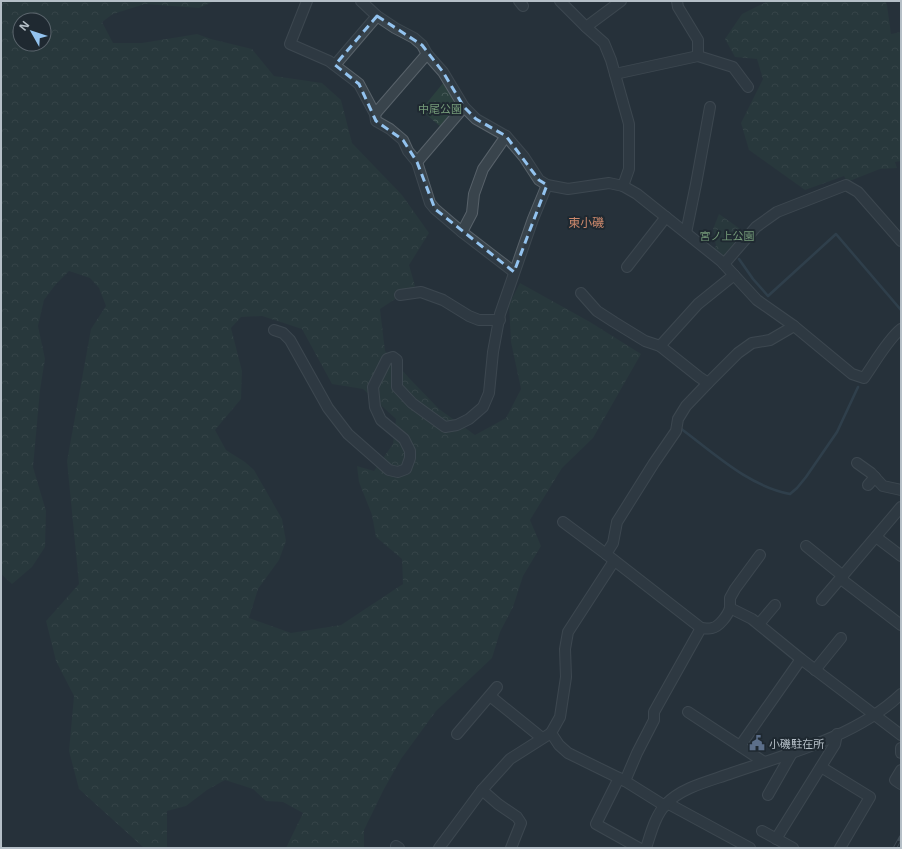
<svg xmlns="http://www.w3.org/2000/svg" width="902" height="849" font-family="'Open Sans','Noto Sans JP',sans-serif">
  <defs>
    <pattern id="forest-crowns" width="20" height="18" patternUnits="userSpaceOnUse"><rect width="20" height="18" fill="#2b403e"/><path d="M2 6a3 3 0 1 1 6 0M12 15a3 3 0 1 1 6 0" fill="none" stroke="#485a58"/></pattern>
  </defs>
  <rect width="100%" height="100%" fill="#26323b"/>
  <g fill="url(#forest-crowns)" fill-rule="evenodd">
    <path d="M 1,1 L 215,1 L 199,8 L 145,4 L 113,14 L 102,22 L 113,43 L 142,43 L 197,34 L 211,39 L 252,49 L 274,76 L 322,83 L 341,100 L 352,143 L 402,195 L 429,233 L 409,265 L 415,286 L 380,309 L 385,351 L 410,379 L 439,409 L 475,435 L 506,418 L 521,389 L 511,342 L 509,304 L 520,283 L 590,322 L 641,354 L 593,438 L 562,468 L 530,520 L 541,546 L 523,576 L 513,607 L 500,632 L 492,658 L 436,711 L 401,759 L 384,789 L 364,830 L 364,848 L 286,848 L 303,813 L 283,802 L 266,801 L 253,789 L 225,780 L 207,790 L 186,806 L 167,811 L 167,848 L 144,848 L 79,789 L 69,751 L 74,696 L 56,661 L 46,621 L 79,584 L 67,461 L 91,329 L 106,306 L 99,288 L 90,278 L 69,271 L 56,284 L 44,300 L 38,326 L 45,359 L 40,390 L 33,467 L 46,511 L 45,547 L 32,567 L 12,584 L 1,574 ZM 20,20 L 44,20 L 44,44 L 20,44 ZM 262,316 L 302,329 L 332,384 L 363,389 L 396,419 L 393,444 L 374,471 L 357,466 L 359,482 L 372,515 L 376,537 L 402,559 L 403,584 L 341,625 L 291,633 L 249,618 L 258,589 L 279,560 L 286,541 L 282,519 L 254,470 L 245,462 L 226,450 L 215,430 L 241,399 L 242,371 L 231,328 L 241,317 Z"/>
    <path d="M 768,1 L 885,1 L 887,5 L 891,34 L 901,32 L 901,161 L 895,162 L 897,168 L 880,169 L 847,182 L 844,176 L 805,190 L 749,150 L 741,123 L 763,79 L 757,59 L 735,57 L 725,39 L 742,14 Z"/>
    <path d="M 444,82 L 455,104 L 455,110 L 441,127 L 421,110 Z"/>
    <path d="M 719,214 L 746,233 L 721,261 L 710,252 L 716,246 L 713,229 Z"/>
  </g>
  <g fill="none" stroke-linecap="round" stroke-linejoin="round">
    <g stroke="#3b5161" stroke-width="2.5">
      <path d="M 739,259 L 753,279 L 768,296 L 836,234 L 901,310"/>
      <path d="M 680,428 C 714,453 748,486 790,494 L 797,488 L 806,477 L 837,432 L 858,387"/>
    </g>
    <defs>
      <g id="minor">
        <path d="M 307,1 L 290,44 L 329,61 L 354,80 L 359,84 L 375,114 L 376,121 L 390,129 L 403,140 L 408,151 L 417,162 L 430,203 L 435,209 L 462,232"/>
        <path d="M 361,1 L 377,16 L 395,28 L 414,38 L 422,45 L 427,54 L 443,72 L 464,107 L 476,119 L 506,136 L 524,157 L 539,180 L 547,185 L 568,189 L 609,183 L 623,186 L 637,194 L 721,261 L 757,300 L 794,326 L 852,374 L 864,378 C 874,364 888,339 901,329"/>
        <path d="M 519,1 L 523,6"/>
        <path d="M 560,1 L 586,27 L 604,43 L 611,60 L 629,124 L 629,169 L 623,186"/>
        <path d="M 677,1 L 678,7 L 698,40 L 698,56"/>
        <path d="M 586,27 L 621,1"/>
        <path d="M 335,65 L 377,16"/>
        <path d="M 615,74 L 698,56 L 733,67 L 748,87"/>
        <path d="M 375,114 L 427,54"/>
        <path d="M 506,136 L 483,169 L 474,194 L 472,213 L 462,232 L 514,272"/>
        <path d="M 417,162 L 464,107"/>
        <path d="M 686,233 L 696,184 L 710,107"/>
        <path d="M 724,264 L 756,227 L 777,212 L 846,185 L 858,192 L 901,241"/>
        <path d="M 627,267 L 666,217"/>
        <path d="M 581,293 L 597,311 L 614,322 L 645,341 L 660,346 L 699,377 L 708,383"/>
        <path d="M 400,295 L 421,292 L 443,300 L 469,316 L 479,320 L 500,320"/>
        <path d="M 274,330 L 283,333 L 290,340 L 328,408 L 348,434 L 389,470 L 398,472 L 406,469 L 410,458 L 410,451 L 404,439 L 381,420 L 375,407 L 373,387 L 387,359 L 393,357 L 397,360 L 397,387 L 412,403 L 445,427 L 457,425 L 469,419 L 483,407 L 489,393 L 493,352 L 500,314 L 533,219 L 547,185"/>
        <path d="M 660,346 L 698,304 L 734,275"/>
        <path d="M 857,463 L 871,473 L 883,486 L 901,490"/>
        <path d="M 868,485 L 875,477"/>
        <path d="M 563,522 L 606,554"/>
        <path d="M 876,537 L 901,556"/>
        <path d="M 806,546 L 843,576"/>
        <path d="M 760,555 L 735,589 L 730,598 L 730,608 L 752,619 L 801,659 L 901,735"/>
        <path d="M 614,561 L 568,632 L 565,649 L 566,677 L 560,717 L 551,733 L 559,745 L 568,753 L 625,781"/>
        <path d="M 841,579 L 901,625"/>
        <path d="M 822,600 L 901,507"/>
        <path d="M 759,624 L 775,605"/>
        <path d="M 701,628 L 606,554 L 613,543 L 617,522 L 654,463 L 676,431 L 678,419 L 686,406 L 708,383 L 738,353 L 752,343 L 770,340 L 794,326"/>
        <path d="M 815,670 L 841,638"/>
        <path d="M 490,696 L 542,738"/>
        <path d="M 688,712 L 764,762"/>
        <path d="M 457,734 L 497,687"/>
        <path d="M 740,746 L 801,659"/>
        <path d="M 901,748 L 901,753"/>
        <path d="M 821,767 L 870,797 L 840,848"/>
        <path d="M 901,770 L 895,780 L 901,784"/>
        <path d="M 619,778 L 596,824 L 639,848"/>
        <path d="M 482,790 L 498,804 L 517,817 L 521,823 L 511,848"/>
        <path d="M 768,795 L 792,753"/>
        <path d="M 667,803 L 750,848"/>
        <path d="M 665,806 L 625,781 L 637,753 L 654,720 L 654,712 L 701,628 C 704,628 708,629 712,628 C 719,627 728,615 730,608"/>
        <path d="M 762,831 L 793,848"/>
        <path d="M 776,839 L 835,744 L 837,734"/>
        <path d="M 396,846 L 399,848"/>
        <path d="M 439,848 L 482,790 L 510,759 L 551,733"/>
        <path d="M 646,848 C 651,833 655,816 666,804 C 682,787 710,781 732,773 C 788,754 857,736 901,694"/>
      </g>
    </defs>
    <use href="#minor" stroke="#58626a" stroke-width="12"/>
    <use href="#minor" stroke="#39444c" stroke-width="10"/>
    <defs>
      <path id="rail" d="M 895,848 L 901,837"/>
    </defs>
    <use href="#rail" stroke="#5e6a74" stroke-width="4"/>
    <use href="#rail" stroke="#1f2931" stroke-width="2.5" stroke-dasharray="8" stroke-linecap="butt"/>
  </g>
  <path d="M0 0H902V849H0ZM 377,16 L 422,45 L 443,72 L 464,107 L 476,119 L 506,136 L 539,180 L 547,185 L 514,272 L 435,209 L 417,162 L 403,140 L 376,121 L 359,84 L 335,65 Z" fill="#26323b" fill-opacity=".55" fill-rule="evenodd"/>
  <path fill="none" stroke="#93c3ef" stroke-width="3" stroke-dasharray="8 5" stroke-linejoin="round" d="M 377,16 L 422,45 L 443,72 L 464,107 L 476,119 L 506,136 L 539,180 L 547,185 L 514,272 L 435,209 L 417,162 L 403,140 L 376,121 L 359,84 L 335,65 Z"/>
  <defs>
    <symbol id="civic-bare" viewBox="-9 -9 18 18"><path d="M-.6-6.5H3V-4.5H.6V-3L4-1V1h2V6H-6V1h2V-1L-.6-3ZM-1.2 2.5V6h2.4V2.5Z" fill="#5c6f8a" stroke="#1f2931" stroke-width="2.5" paint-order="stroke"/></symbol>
  </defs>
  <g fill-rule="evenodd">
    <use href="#civic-bare" x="746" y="732" width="22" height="22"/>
  </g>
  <g text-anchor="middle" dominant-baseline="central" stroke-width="4" stroke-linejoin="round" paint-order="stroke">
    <g font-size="11" fill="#759b79" stroke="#1f2931">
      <text x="440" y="108">中尾公園</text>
      <text x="727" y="235">宮ノ上公園</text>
    </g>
    <g font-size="11" fill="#b5bfc7" stroke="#1f2931" text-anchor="start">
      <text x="769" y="743">小磯駐在所</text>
    </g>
    <g font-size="12" fill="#cb886c" stroke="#1f2931">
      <text x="586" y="222">東小磯</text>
    </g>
  </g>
  <rect width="902" height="849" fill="none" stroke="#b5bfc7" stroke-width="4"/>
  <g transform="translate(32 32) rotate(309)"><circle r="19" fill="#1f2931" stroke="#5b656d"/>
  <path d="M0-3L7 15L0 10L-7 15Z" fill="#93c3ef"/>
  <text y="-6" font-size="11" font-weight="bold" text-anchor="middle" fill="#b5bfc7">N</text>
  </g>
</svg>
